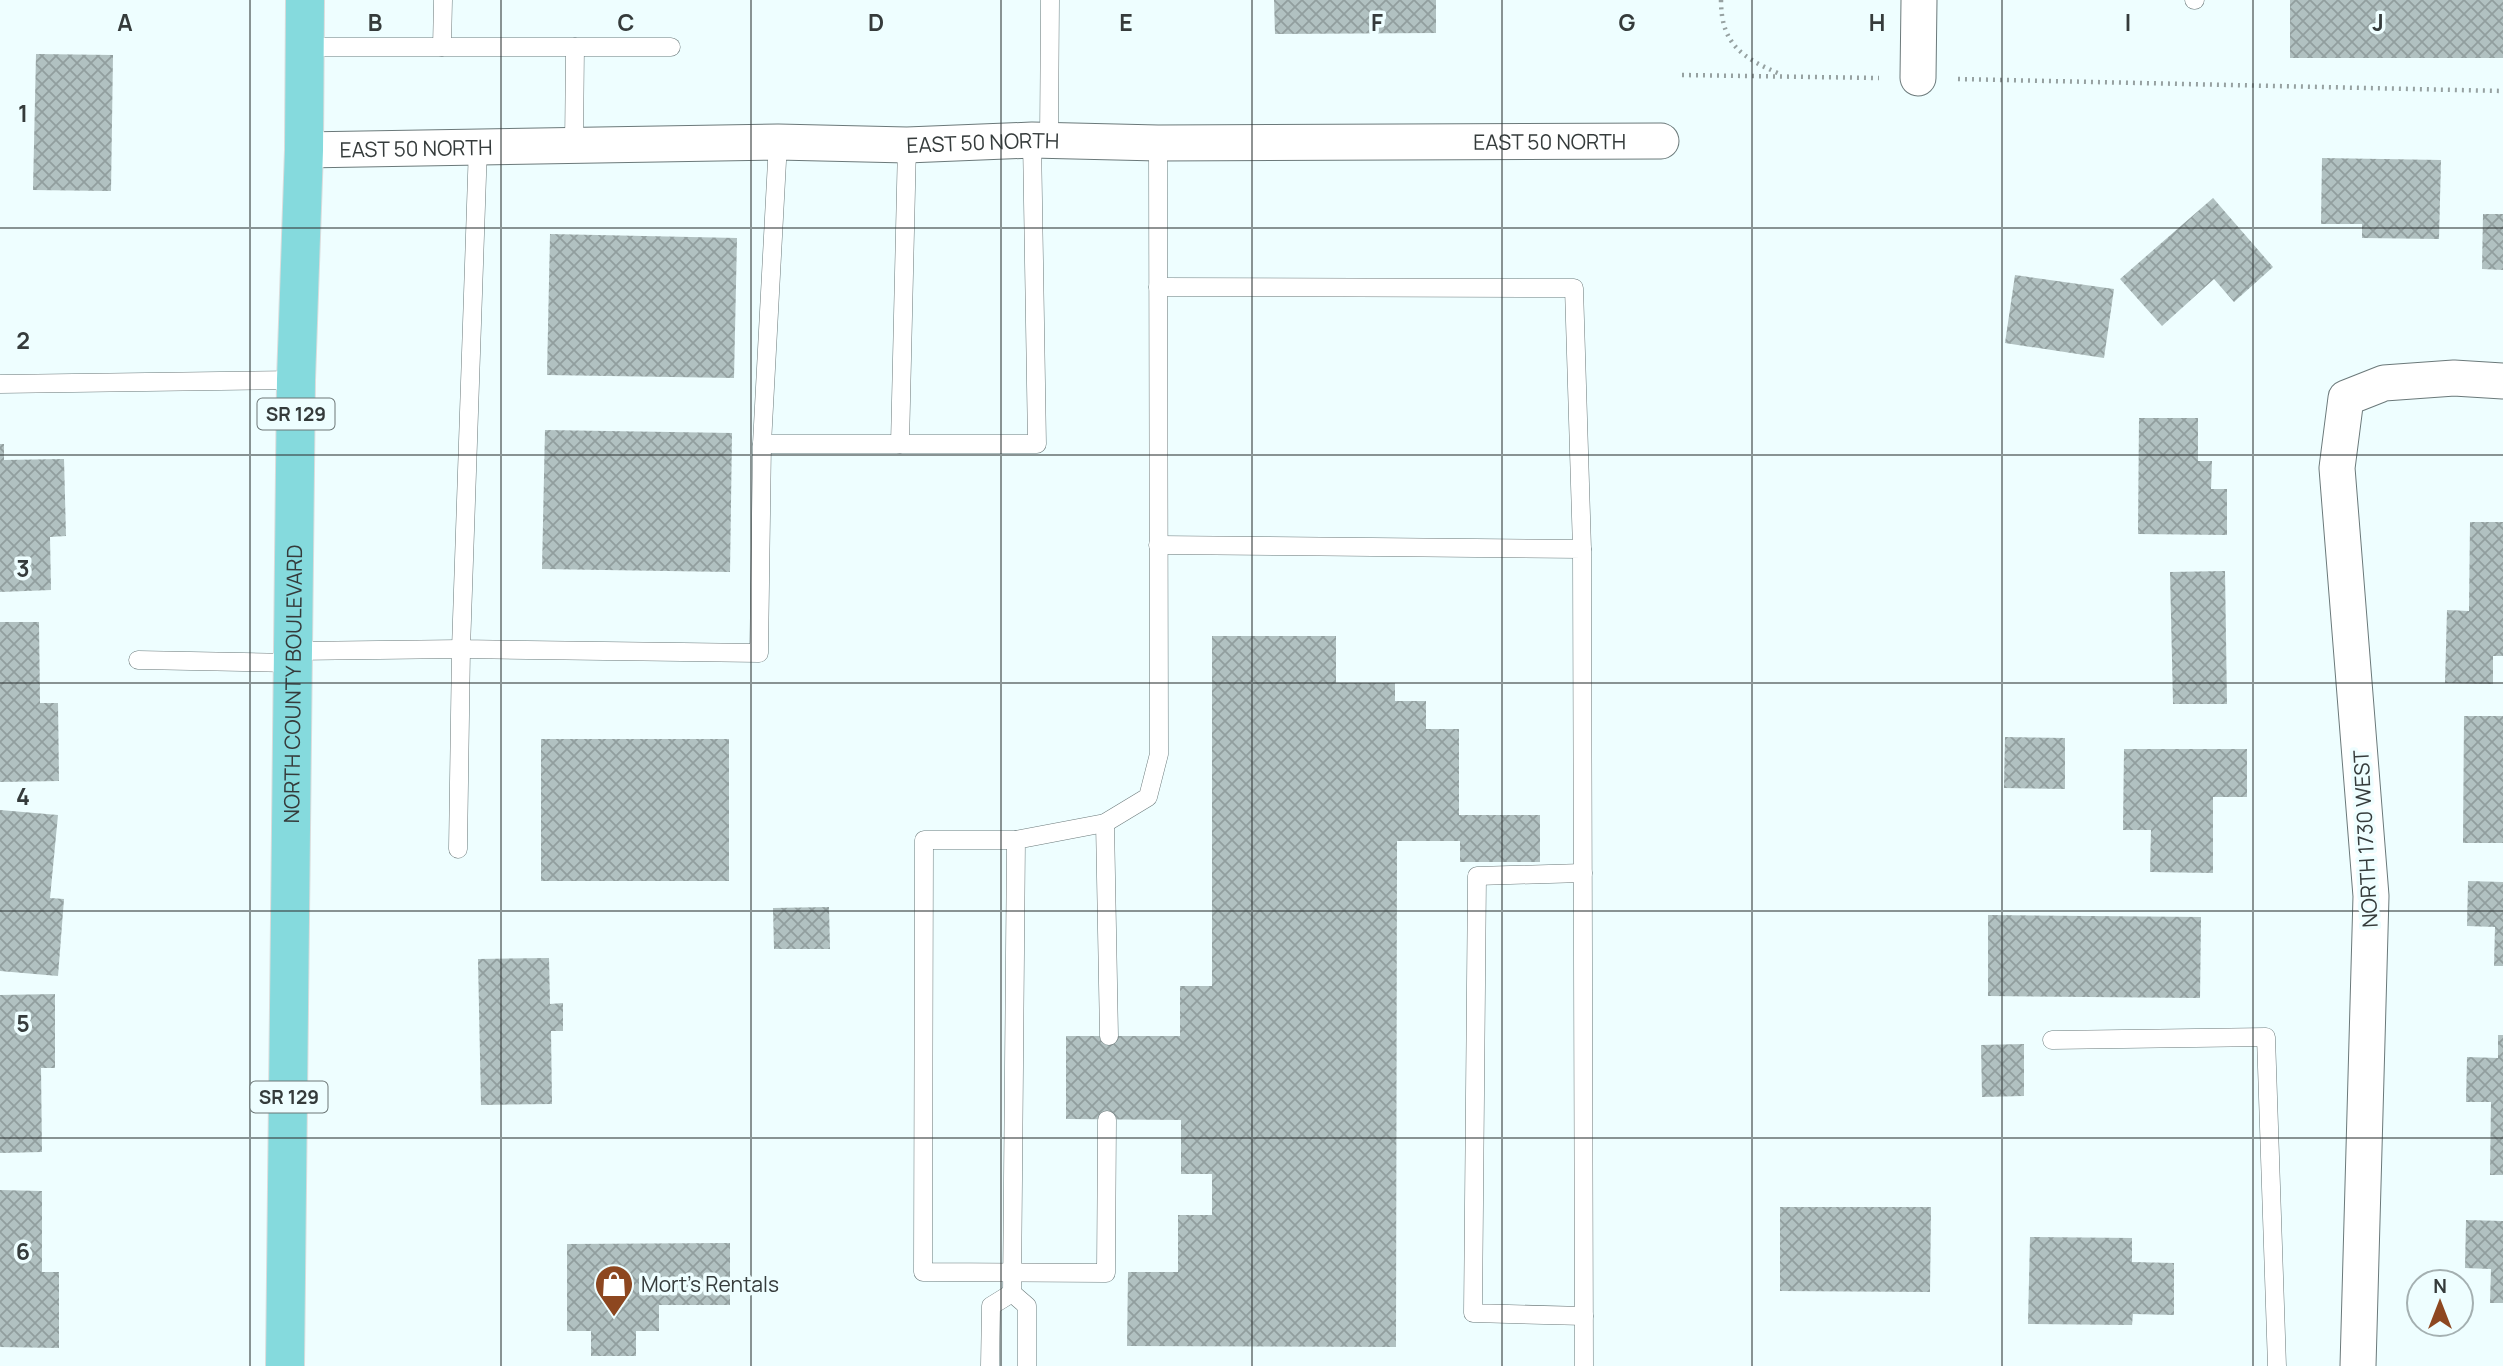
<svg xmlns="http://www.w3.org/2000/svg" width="2503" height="1366" font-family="Manrope,sans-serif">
  <defs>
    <pattern id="building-cross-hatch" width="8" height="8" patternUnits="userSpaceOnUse" patternTransform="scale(1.75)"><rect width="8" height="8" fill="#b1c1c1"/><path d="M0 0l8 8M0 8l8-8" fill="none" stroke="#919e9e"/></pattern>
  </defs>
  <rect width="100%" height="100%" fill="#eefeff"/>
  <g fill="url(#building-cross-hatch)">
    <path d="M 1274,0 L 1436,0 L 1436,33 L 1275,34 Z"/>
    <rect x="2290" y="0" width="213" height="58"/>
    <path d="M 36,54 L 113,55 L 111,191 L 33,190 Z"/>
    <path d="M 2322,158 L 2441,160 L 2439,239 L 2362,238 L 2362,224 L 2321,224 Z"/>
    <path d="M 2213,198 L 2273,267 L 2234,302 L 2214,279 L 2162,326 L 2120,279 Z"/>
    <path d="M 2483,214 L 2503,214 L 2503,270 L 2482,269 Z"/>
    <path d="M 550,234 L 737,238 L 734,378 L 547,375 Z"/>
    <path d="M 2015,275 L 2114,289 L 2104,358 L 2005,343 Z"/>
    <path d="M 2139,418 L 2198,418 L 2198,461 L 2212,461 L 2211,489 L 2227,489 L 2227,535 L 2138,534 Z"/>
    <path d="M 545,430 L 732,433 L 730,572 L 542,569 Z"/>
    <path d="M 0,444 L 4,444 L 4,460 L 64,459 L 66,536 L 50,537 L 51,590 L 0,592 Z"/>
    <path d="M 2470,522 L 2503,522 L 2503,656 L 2493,656 L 2493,684 L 2445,683 L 2447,610 L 2469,611 Z"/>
    <path d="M 2225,571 L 2227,704 L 2173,704 L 2170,572 Z"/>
    <path d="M 0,622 L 39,622 L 40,703 L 58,703 L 59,781 L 0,782 Z"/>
    <path d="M 1212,636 L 1336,636 L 1336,683 L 1395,683 L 1395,701 L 1426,701 L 1426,729 L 1459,729 L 1459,815 L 1540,815 L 1540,862 L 1460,862 L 1460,841 L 1397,841 L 1396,1347 L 1127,1346 L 1128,1272 L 1178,1272 L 1178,1215 L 1212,1215 L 1212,1174 L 1181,1174 L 1181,1120 L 1066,1119 L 1066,1036 L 1180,1036 L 1180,986 L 1212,986 Z"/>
    <path d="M 2464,716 L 2503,716 L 2503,843 L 2463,843 Z"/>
    <path d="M 2005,737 L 2065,738 L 2065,789 L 2004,788 Z"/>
    <rect x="541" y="739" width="188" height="142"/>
    <path d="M 2124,749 L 2247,749 L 2247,797 L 2213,797 L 2213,873 L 2150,872 L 2151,830 L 2123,830 Z"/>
    <path d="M 0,810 L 58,815 L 50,898 L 64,899 L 58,976 L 0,971 Z"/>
    <path d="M 2468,881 L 2503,882 L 2503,966 L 2494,966 L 2495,927 L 2467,926 Z"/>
    <path d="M 829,907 L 830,949 L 774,949 L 773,908 Z"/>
    <path d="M 1988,915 L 2201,917 L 2200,998 L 1988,996 Z"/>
    <path d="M 549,958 L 550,1004 L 563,1003 L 563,1031 L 551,1031 L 552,1104 L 481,1105 L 478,959 Z"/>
    <path d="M 55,994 L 55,1068 L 41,1068 L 42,1152 L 0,1153 L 0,995 Z"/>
    <path d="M 2498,1035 L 2503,1035 L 2503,1175 L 2490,1175 L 2491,1102 L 2466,1102 L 2467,1057 L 2498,1058 Z"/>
    <path d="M 2024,1044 L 2024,1096 L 1982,1097 L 1981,1045 Z"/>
    <path d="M 0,1190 L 42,1191 L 42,1272 L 59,1272 L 59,1348 L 0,1347 Z"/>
    <path d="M 1780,1207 L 1931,1207 L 1930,1292 L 1780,1291 Z"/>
    <path d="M 2466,1220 L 2503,1221 L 2503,1303 L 2490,1303 L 2491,1269 L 2465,1268 Z"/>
    <path d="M 2030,1237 L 2132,1238 L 2132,1262 L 2174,1263 L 2174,1315 L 2133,1314 L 2132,1325 L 2028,1324 Z"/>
    <path d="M 730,1243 L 730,1305 L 659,1305 L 659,1331 L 636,1331 L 636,1356 L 591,1356 L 591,1331 L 567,1331 L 567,1244 Z"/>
  </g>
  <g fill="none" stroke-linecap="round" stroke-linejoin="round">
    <defs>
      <g id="service">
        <path d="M 2194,0 L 2195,0"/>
        <path d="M 305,47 L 575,47 L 574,145"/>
        <path d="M 442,47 L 443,0"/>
        <path d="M 575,47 L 671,47"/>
        <path d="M 1049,140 L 1050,0"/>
        <path d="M 478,146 L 461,649 L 759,653 L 762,444 L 778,142"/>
        <path d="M 1158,287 L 1574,288 L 1582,549"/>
        <path d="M 0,384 L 296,380"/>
        <path d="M 762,444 L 1037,444 L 1032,140"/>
        <path d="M 900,444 L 907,145"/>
        <path d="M 1158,545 L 1582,549 L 1584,1366"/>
        <path d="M 295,651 L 461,649 L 458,849"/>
        <path d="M 138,660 L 295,663"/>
        <path d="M 1105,823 L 1109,1036"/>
        <path d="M 1016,840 L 924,840 L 923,1272 L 1106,1273 L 1107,1120"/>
        <path d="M 1583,873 L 1477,876 L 1473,1313 L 1584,1316"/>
        <path d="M 2052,1040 L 2266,1037 L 2277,1366"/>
        <path d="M 990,1366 L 991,1306 L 1012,1293"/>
        <path d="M 1027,1366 L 1027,1306 L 1012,1293 L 1016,840 L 1105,823 L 1148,797 L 1159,754 L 1158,143"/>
      </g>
      <g id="minor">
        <path d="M 1918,78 L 1919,0"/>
        <path id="s1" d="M 304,150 L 778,142 L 907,145 L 1032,140 L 1158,143 L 1661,141"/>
        <path d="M 2358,1366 L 2371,896 L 2337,468 L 2346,398 L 2384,383 L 2454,378 L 2503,381"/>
      </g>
      <g id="primary">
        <path id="s2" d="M 285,1366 L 296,380 L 304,150 L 305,0"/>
      </g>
    </defs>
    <use href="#service" stroke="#6b797a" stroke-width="19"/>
    <use href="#minor" stroke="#6b797a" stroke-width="37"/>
    <use href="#primary" stroke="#dbdcdc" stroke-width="40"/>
    <g stroke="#96a1a1" stroke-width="4.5" stroke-dasharray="2 5" stroke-linecap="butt">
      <path d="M 1721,0 C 1721,45 1743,58 1780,74"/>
      <path d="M 1682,75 L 1879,78"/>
      <path d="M 1958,79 L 2503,91"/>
    </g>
    <use href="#service" stroke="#fff" stroke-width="18"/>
    <use href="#minor" stroke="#fff" stroke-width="35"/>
    <use href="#primary" stroke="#85dadd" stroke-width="38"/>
  </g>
  <path fill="none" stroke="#353b3b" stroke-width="2" stroke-opacity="0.55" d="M 250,0 L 250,1366M 501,0 L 501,1366M 751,0 L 751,1366M 1001,0 L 1001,1366M 1252,0 L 1252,1366M 1502,0 L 1502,1366M 1752,0 L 1752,1366M 2002,0 L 2002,1366M 2253,0 L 2253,1366M 0,228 L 2503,228M 0,455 L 2503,455M 0,683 L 2503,683M 0,911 L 2503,911M 0,1138 L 2503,1138"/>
  <defs>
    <symbol id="shop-pin" viewBox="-11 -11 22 30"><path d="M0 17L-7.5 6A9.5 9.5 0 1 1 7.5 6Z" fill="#8d4720" stroke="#eefeff"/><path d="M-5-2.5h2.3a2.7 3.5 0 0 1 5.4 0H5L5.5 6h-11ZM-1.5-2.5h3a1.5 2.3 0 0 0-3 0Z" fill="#fff"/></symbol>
  </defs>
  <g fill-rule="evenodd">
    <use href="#shop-pin" x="592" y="1262" width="44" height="60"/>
  </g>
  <g text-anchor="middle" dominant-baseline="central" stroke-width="7" stroke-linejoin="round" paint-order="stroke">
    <g fill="#eefeff" stroke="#6c7676" stroke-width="2">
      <rect x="257.5" y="398.5" width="77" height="31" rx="5"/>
      <rect x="250.5" y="1081.5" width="77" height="31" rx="5"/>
    </g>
    <g font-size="19" font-weight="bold" fill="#353b3b">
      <text x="296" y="414">SR 129</text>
      <text x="289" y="1097">SR 129</text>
    </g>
    <g font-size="21" fill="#353b3b" stroke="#eefeff">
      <text stroke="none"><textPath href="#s1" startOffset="1246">EAST 50 NORTH</textPath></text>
      <text stroke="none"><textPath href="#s1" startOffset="679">EAST 50 NORTH</textPath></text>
      <text stroke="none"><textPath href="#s1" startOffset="112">EAST 50 NORTH</textPath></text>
      <text stroke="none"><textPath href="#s2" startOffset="682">NORTH COUNTY BOULEVARD</textPath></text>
      <text transform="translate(2365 839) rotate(-93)">NORTH 1730 WEST</text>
    </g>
    <g font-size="21" fill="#353b3b" stroke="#eefeff" text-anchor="start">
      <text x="641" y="1284">Mort’s Rentals</text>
    </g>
  </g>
  <g font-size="23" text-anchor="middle" font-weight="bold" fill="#353b3b" stroke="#eefeff" stroke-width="7" stroke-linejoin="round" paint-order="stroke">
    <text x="125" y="31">A</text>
    <text x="375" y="31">B</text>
    <text x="626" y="31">C</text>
    <text x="876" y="31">D</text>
    <text x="1126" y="31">E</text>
    <text x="1377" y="31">F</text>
    <text x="1627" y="31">G</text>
    <text x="1877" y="31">H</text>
    <text x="2128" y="31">I</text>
    <text x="2378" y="31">J</text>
    <text x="23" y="122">1</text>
    <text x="23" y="349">2</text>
    <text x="23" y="577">3</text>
    <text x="23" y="805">4</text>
    <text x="23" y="1032">5</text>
    <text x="23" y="1260">6</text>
  </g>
  <g transform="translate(2440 1303)"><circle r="33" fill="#eefeff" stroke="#a4b0b1" stroke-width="2"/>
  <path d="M0-5L12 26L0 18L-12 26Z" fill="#8d4720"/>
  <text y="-10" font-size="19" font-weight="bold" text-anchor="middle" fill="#353b3b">N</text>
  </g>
</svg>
